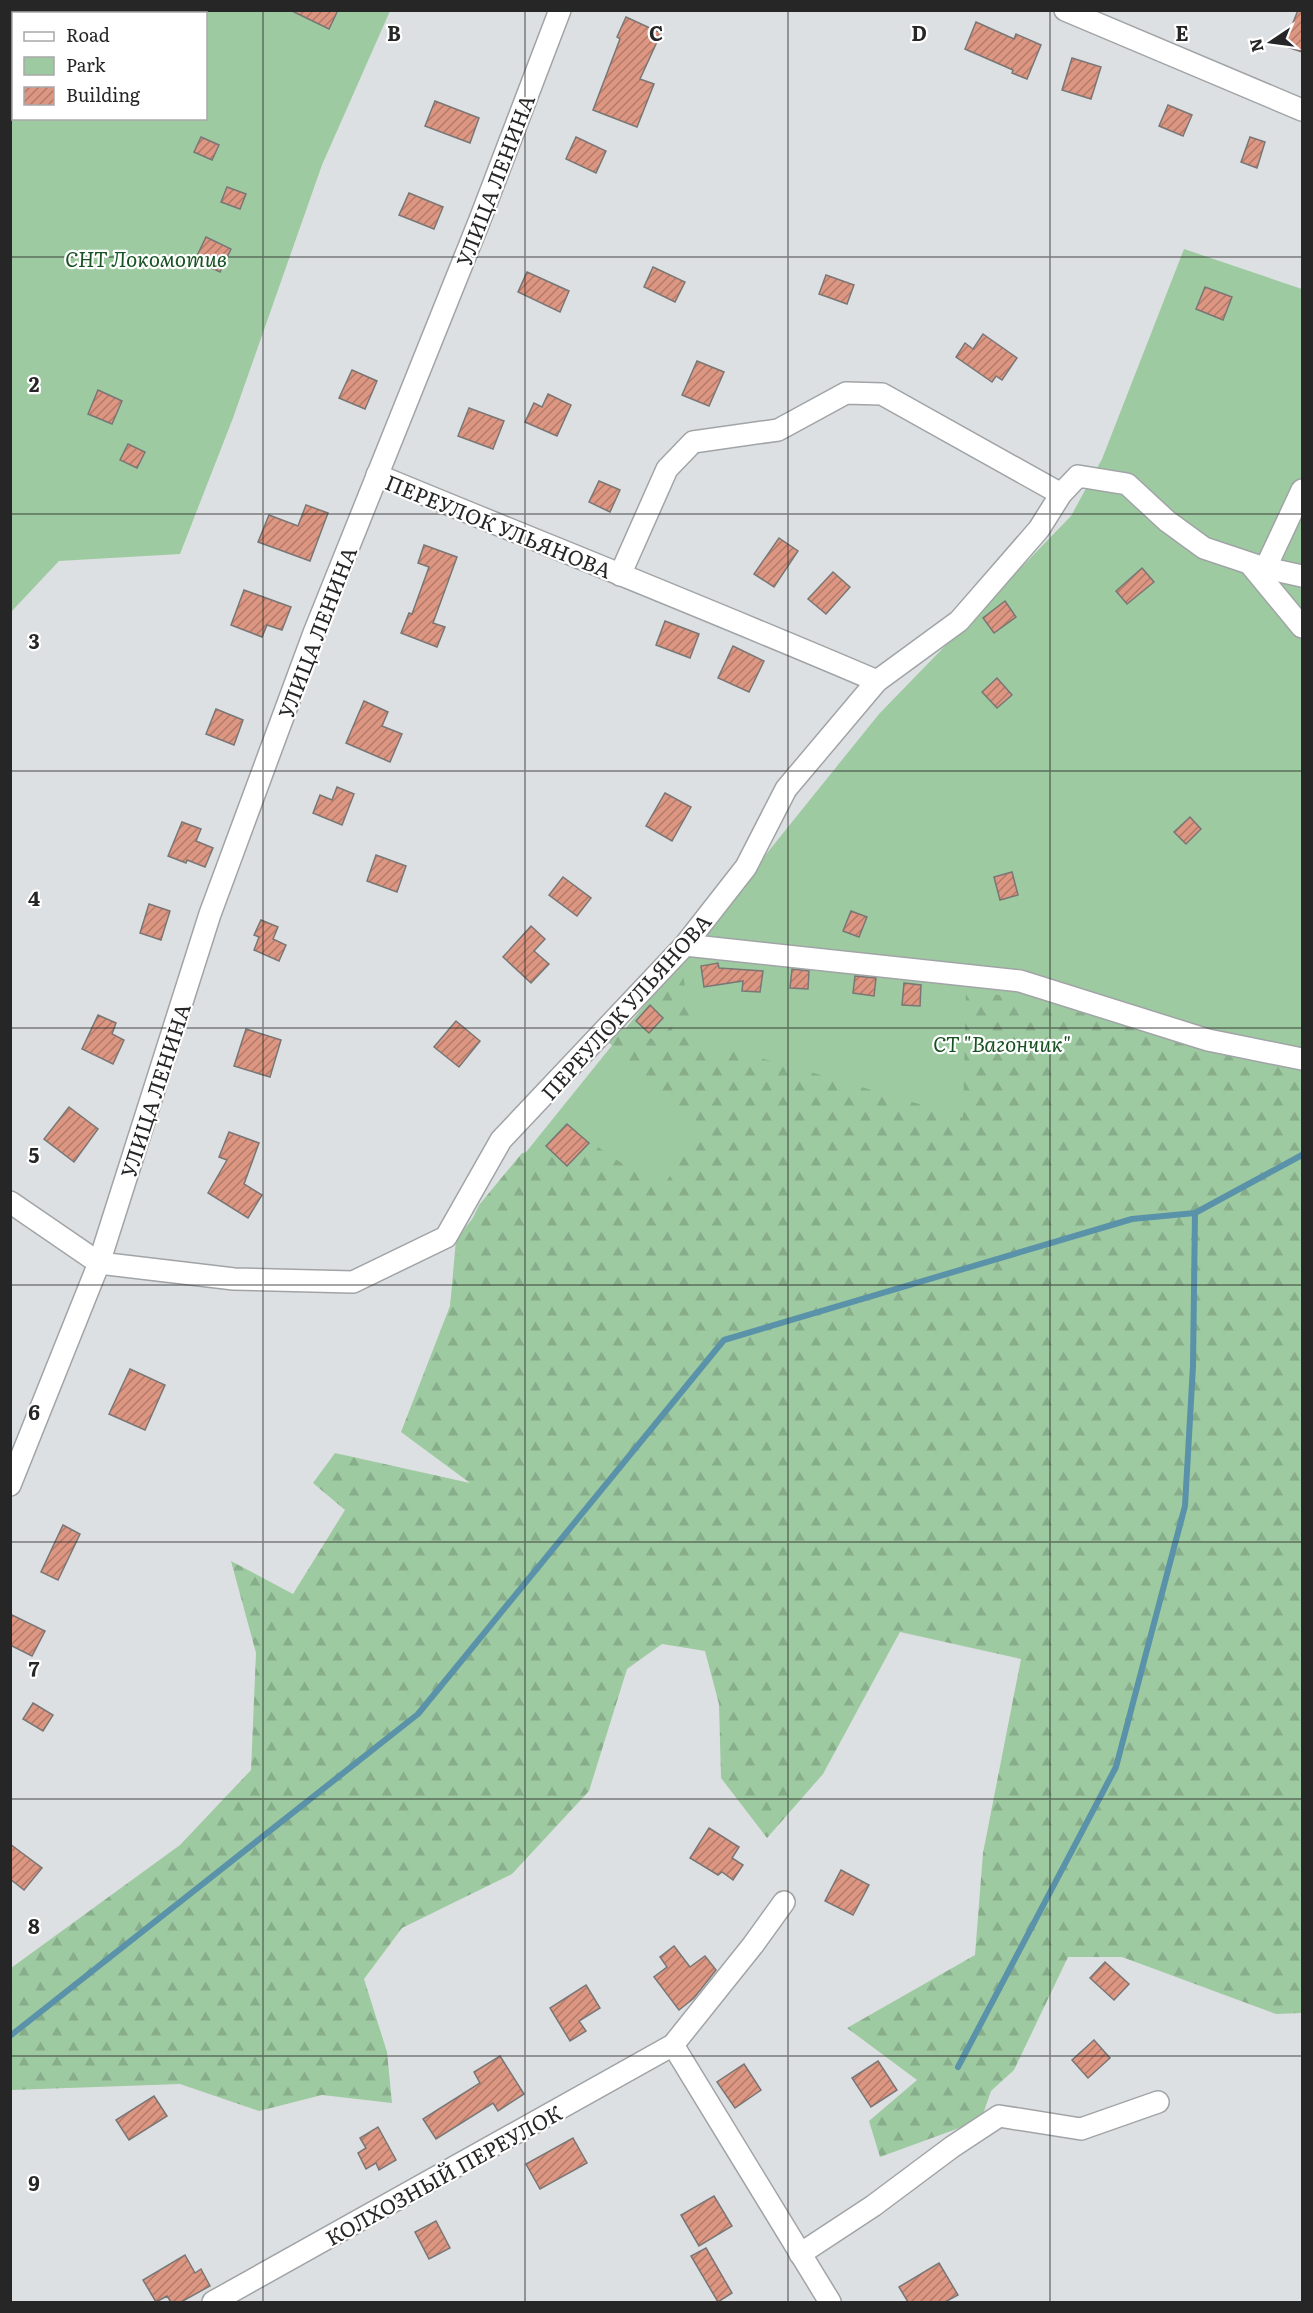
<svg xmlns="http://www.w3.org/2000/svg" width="1313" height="2313" font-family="Literata,serif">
  <defs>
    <pattern id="forest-firs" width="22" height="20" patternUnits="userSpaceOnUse" patternTransform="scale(1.5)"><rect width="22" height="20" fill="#9ecaa1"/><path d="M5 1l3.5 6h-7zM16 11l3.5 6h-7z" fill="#88ad8b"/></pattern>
    <pattern id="building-hatch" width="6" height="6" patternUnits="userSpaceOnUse" patternTransform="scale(1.5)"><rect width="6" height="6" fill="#dd9682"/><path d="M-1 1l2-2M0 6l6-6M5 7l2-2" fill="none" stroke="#b37a6a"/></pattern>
  </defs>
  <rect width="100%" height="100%" fill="#dde0e2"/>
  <g fill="#9ecaa1" fill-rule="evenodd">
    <path d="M 11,11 L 390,11 L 322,165 L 233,418 L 180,554 L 59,561 L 11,612 ZM 14,14 L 206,14 L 206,118 L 14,118 Z"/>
    <path d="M 1184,249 L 1302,289 L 1302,1566 L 440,1422 L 456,1239 L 879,714 L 1071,516 L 1102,459 Z"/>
  </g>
  <path fill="url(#forest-firs)" d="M 678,953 L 697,1042 L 780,1063 L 963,1117 L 966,988 L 1208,1040 L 1302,1067 L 1302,2013 L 1276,2014 L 1122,1957 L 1068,1957 L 1014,2070 L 991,2091 L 981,2120 L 880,2157 L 869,2121 L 917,2080 L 847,2028 L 975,1955 L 983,1853 L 1021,1659 L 900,1632 L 823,1774 L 767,1838 L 721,1778 L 719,1704 L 705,1651 L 662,1644 L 627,1669 L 589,1791 L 512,1874 L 402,1928 L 364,1979 L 387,2052 L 392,2103 L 322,2095 L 259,2111 L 180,2084 L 12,2090 L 11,2092 L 11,1968 L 180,1845 L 251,1770 L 256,1653 L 231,1561 L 293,1594 L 345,1510 L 313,1483 L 335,1453 L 470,1483 L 401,1432 L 450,1306 L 458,1249 L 479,1205 L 522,1153 L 598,1147 L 661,1190 L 700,1128 L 605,1039 L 619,1026 L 657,1041 L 674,1023 L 650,991 Z"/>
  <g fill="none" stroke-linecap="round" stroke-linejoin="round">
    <g stroke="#5a92a9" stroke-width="6">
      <path d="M 10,2036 L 418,1714 L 724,1340 L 1132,1219 L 1195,1213 L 1302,1155"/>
      <path d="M 958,2067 L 1116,1767 L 1185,1506 L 1193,1366 L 1195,1213"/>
    </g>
  </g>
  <g fill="url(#building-hatch)" stroke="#797675" stroke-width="1.5">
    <path d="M 290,10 L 338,10 L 329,29 Z"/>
    <path d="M 1298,10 L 1302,10 L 1302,52 L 1284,46 Z"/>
    <path d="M 626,17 L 661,33 L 640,79 L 654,84 L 637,127 L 593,110 L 620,39 L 617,37 Z"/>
    <path d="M 976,22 L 1014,39 L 1016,34 L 1041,45 L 1027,79 L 1012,73 L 1013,70 L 965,49 Z"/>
    <path d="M 1072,58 L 1101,67 L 1091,99 L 1062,90 Z"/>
    <path d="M 435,101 L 479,118 L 470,143 L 425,126 Z"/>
    <path d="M 1168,105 L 1192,115 L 1183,136 L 1159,126 Z"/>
    <path d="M 201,137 L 219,145 L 212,160 L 194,152 Z"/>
    <path d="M 576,137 L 606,151 L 596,173 L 566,159 Z"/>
    <path d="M 1250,137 L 1265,142 L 1257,168 L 1241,162 Z"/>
    <path d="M 227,187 L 246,194 L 240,209 L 221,202 Z"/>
    <path d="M 409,193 L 443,207 L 434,229 L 399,215 Z"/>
    <path d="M 206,237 L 231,249 L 220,272 L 195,260 Z"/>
    <path d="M 653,267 L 685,282 L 675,302 L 644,287 Z"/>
    <path d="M 527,272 L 569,291 L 560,312 L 518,292 Z"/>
    <path d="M 826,275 L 854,285 L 847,304 L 819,294 Z"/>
    <path d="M 1205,287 L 1232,297 L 1223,320 L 1196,309 Z"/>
    <path d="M 983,334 L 1017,358 L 1002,380 L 996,376 L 992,382 L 956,357 L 965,343 L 973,349 Z"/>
    <path d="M 697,361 L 724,372 L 709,406 L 682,395 Z"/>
    <path d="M 352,370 L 377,381 L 365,409 L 339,398 Z"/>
    <path d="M 98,390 L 122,401 L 112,424 L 88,414 Z"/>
    <path d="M 548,394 L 571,405 L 557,436 L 525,422 L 534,403 L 542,407 Z"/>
    <path d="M 469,408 L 504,421 L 493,449 L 458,436 Z"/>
    <path d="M 128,444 L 145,452 L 137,468 L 120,460 Z"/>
    <path d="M 599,481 L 620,490 L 610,512 L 589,502 Z"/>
    <path d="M 306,505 L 328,513 L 310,561 L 258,542 L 269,515 L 298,526 Z"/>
    <path d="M 779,538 L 798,551 L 774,587 L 754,574 Z"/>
    <path d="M 424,545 L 457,557 L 433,623 L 445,627 L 437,647 L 401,633 L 409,613 L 412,614 L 429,567 L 418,563 Z"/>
    <path d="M 1142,568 L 1154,582 L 1127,604 L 1116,591 Z"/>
    <path d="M 833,572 L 850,587 L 826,614 L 808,599 Z"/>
    <path d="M 244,590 L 291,607 L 282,630 L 267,625 L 262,637 L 231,625 Z"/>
    <path d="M 1005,601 L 1016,617 L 994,633 L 983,618 Z"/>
    <path d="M 665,621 L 699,634 L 690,658 L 656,645 Z"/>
    <path d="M 733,646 L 764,661 L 749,692 L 718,678 Z"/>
    <path d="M 997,678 L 1012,695 L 997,708 L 982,692 Z"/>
    <path d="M 364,701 L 388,712 L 382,726 L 402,734 L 390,762 L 346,743 Z"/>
    <path d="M 216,709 L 243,720 L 234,745 L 206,734 Z"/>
    <path d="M 337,787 L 354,794 L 342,825 L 313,813 L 320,795 L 332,800 Z"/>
    <path d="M 665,793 L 691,807 L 672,841 L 646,826 Z"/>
    <path d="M 1190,817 L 1201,829 L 1186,844 L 1174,832 Z"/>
    <path d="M 182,822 L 201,829 L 196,841 L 213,848 L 205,867 L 187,860 L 186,863 L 168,856 Z"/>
    <path d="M 376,855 L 406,866 L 397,892 L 367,881 Z"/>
    <path d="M 1012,872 L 1018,895 L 1000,900 L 994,877 Z"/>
    <path d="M 563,877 L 591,898 L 577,916 L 549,895 Z"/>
    <path d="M 149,904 L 170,911 L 161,940 L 140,933 Z"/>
    <path d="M 851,911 L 867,917 L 859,937 L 843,931 Z"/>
    <path d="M 261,920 L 278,927 L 273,939 L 286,945 L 279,961 L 254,950 L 259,937 L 254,935 Z"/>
    <path d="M 531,926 L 545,939 L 534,951 L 549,964 L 531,983 L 503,957 Z"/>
    <path d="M 718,963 L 719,968 L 763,971 L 760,992 L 742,991 L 743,981 L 704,987 L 701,966 Z"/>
    <path d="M 792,969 L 809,971 L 808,989 L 790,988 Z"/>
    <path d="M 855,976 L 876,978 L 874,996 L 853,993 Z"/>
    <path d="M 904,983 L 921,985 L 920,1006 L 902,1005 Z"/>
    <path d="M 650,1005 L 663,1018 L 649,1033 L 636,1021 Z"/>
    <path d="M 98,1015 L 116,1023 L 112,1034 L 124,1040 L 113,1064 L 82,1049 Z"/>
    <path d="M 456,1021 L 480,1041 L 459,1067 L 434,1047 Z"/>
    <path d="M 246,1029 L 281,1040 L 270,1077 L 234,1066 Z"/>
    <path d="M 69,1107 L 98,1129 L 74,1162 L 44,1139 Z"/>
    <path d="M 567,1124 L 589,1143 L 567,1166 L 546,1146 Z"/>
    <path d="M 229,1132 L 259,1143 L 244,1184 L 262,1195 L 248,1218 L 208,1193 L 227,1160 L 219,1157 Z"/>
    <path d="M 130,1369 L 165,1385 L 145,1430 L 109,1414 Z"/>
    <path d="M 63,1525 L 80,1534 L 58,1580 L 41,1572 Z"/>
    <path d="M 10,1614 L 45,1631 L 32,1656 L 10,1645 Z"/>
    <path d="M 33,1703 L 53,1715 L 43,1731 L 23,1719 Z"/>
    <path d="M 709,1828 L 739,1847 L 732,1858 L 743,1865 L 733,1880 L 722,1872 L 718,1875 L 690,1858 Z"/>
    <path d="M 10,1844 L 42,1868 L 24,1890 L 10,1879 Z"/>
    <path d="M 841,1870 L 869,1885 L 853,1915 L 825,1901 Z"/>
    <path d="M 674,1946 L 690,1967 L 705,1956 L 716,1970 L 694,1998 L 679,2010 L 654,1977 L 667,1967 L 660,1957 Z"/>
    <path d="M 1105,1962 L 1129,1984 L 1114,2000 L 1090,1978 Z"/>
    <path d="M 586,1985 L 600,2008 L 579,2021 L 586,2031 L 570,2041 L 550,2008 Z"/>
    <path d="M 1094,2040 L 1110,2058 L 1088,2078 L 1072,2060 Z"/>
    <path d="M 500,2056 L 524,2094 L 498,2111 L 493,2103 L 436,2139 L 423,2119 L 480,2083 L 474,2072 Z"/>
    <path d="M 878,2061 L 897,2090 L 871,2107 L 852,2078 Z"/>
    <path d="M 744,2064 L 761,2090 L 735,2108 L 717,2082 Z"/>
    <path d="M 154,2096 L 167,2116 L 129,2140 L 116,2120 Z"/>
    <path d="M 378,2127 L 396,2160 L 379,2170 L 376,2163 L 366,2169 L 358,2153 L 366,2148 L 360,2138 Z"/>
    <path d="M 573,2138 L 587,2163 L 540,2189 L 526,2164 Z"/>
    <path d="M 714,2196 L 732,2226 L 699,2246 L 681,2215 Z"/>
    <path d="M 436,2221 L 450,2248 L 429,2259 L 415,2232 Z"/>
    <path d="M 706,2248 L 732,2293 L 718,2302 L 691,2256 Z"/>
    <path d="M 185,2255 L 195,2273 L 201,2269 L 210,2286 L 181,2302 L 171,2302 L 167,2296 L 156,2302 L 143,2280 Z"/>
    <path d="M 939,2263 L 958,2295 L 945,2302 L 908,2302 L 899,2287 Z"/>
  </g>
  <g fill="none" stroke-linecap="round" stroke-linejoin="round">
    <defs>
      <g id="minor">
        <path d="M 1065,10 L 1302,110"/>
        <path d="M 377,475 C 544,544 711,610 877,681"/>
        <path d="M 1250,564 L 1302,627"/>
        <path d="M 1266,567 L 1302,490"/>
        <path d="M 620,575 L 667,469 L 693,442 L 778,430 L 846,393 L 882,394 L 1061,494"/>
        <path d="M 685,945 L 1020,981 L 1208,1040 L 1302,1059"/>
        <path d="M 10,1202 L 99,1263 L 234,1279 L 353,1282 L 446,1237 L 501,1140 L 685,945 L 746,867 L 786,789 L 877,681 L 959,621 L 1039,529 L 1061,494 L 1078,476 L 1127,484 L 1167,521 L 1204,548 L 1261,567 L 1302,576"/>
        <path d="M 10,1485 L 99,1263 L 210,914 L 314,633 L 479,222 L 560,10"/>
        <path d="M 673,2045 L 830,2302"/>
        <path d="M 800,2254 L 873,2206 L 952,2147 L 999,2116 L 1081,2129 L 1158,2102"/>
        <path d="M 213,2302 L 673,2045 L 753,1945 L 784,1902"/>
      </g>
    </defs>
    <use href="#minor" stroke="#a1a4a6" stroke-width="24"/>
    <use href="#minor" stroke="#fff" stroke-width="21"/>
  </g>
  <path fill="none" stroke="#262627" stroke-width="1.5" stroke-opacity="0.55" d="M 263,10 L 263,2302M 525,10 L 525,2302M 788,10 L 788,2302M 1050,10 L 1050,2302M 10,257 L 1302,257M 10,514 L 1302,514M 10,771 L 1302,771M 10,1028 L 1302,1028M 10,1285 L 1302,1285M 10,1542 L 1302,1542M 10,1799 L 1302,1799M 10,2056 L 1302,2056"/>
  <g text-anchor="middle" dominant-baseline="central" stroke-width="4.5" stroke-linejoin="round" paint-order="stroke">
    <g font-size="21" fill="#262627" stroke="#fff">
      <text transform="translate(494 180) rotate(-69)">УЛИЦА ЛЕНИНА</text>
      <text transform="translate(499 525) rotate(22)">ПЕРЕУЛОК УЛЬЯНОВА</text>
      <text transform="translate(316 632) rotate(-69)">УЛИЦА ЛЕНИНА</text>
      <text transform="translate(625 1006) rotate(-48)">ПЕРЕУЛОК УЛЬЯНОВА</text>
      <text transform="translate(154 1090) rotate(-72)">УЛИЦА ЛЕНИНА</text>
      <text transform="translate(443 2174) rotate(-29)">КОЛХОЗНЫЙ ПЕРЕУЛОК</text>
    </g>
    <g font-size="21" font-style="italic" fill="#195323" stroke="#fff">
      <text x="146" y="257">СНТ Локомотив</text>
      <text x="1002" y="1042">СТ "Вагончик"</text>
    </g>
  </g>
  <g font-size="20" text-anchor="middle" font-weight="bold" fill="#262627" stroke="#fff" stroke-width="4.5" stroke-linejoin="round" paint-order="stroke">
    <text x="394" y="41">B</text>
    <text x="656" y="41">C</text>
    <text x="919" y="41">D</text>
    <text x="1182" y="41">E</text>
    <text x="34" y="392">2</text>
    <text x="34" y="649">3</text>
    <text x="34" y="906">4</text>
    <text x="34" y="1163">5</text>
    <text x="34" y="1420">6</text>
    <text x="34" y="1677">7</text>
    <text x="34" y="1934">8</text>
    <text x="34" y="2191">9</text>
  </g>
  <rect width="1313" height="2313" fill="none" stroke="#262627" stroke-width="24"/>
  <rect x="12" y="12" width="195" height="108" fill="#ffffff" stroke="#a8a8a9" stroke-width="1.5"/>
  <rect x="24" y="32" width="30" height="9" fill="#ffffff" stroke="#a8a8a9" stroke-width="1.5"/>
  <text x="66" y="42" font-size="18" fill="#262627">Road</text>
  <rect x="24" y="57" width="30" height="18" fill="#9ecaa1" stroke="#a8a8a9" stroke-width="1.5"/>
  <text x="66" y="72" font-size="18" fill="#262627">Park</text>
  <rect x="24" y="87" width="30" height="18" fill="url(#building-hatch)" stroke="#a8a8a9" stroke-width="1.5"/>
  <text x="66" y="102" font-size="18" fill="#262627">Building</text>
  <g transform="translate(1271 42) rotate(257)" stroke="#ffffff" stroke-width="4.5" paint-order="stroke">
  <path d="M0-4.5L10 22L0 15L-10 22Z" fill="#262627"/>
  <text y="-9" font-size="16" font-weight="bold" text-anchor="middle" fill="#262627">N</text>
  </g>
</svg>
